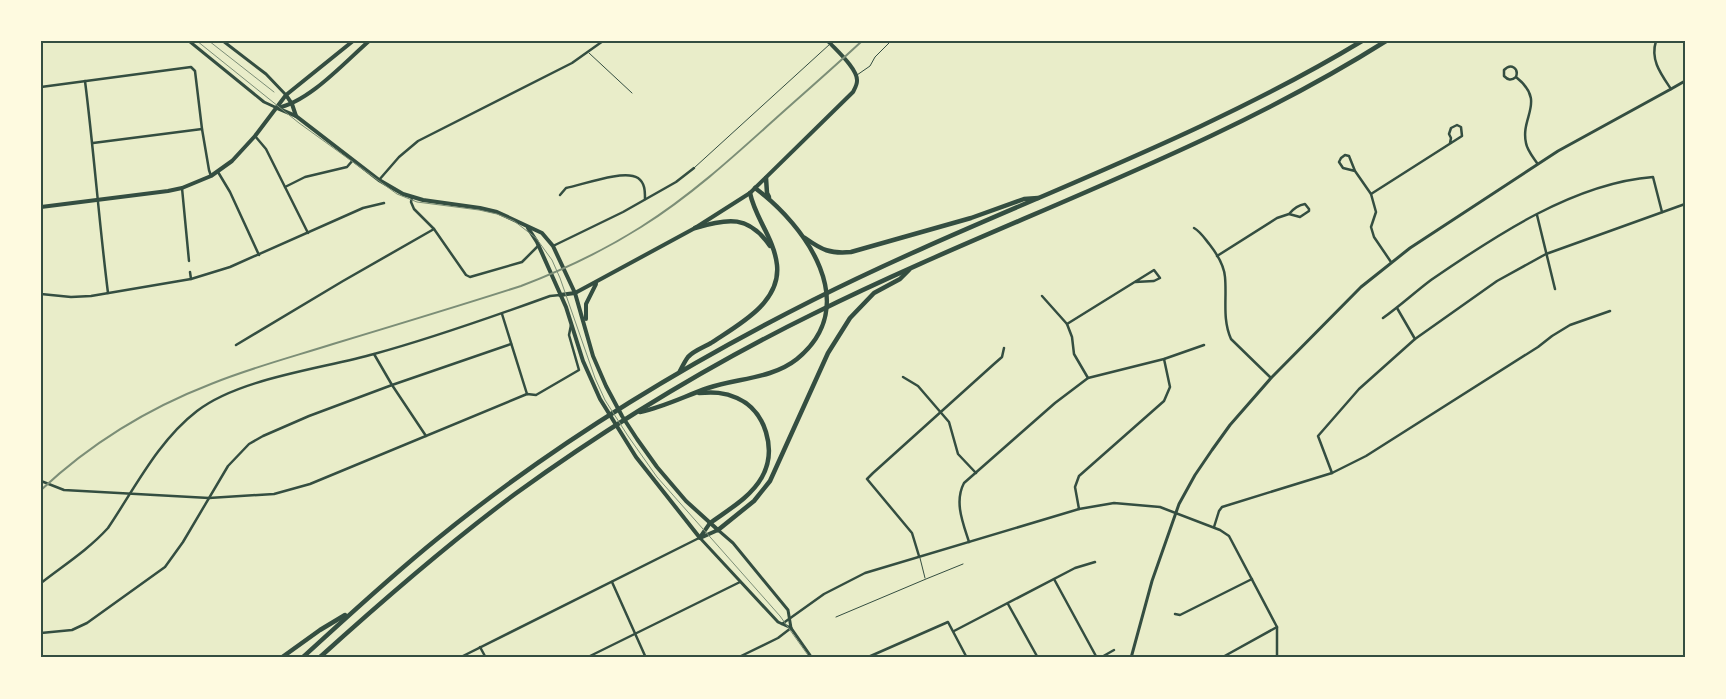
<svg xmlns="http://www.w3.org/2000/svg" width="1726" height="699" font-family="Arial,sans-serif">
  <rect width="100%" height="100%" fill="#e9edc9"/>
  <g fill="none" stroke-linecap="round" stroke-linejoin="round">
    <g stroke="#344e41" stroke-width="1">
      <path d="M 589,53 L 632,93"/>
      <path d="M 857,75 L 870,66 L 875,57 L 891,41"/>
      <path d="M 694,168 L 830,44"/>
      <path d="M 920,558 L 925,578"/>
      <path d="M 836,617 L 926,579 L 963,564"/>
    </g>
    <g stroke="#344e41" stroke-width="2.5">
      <path d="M 1656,41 C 1650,60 1661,74 1671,89"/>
      <path d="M 1516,77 C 1511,81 1508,80 1504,76 L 1504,70 C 1511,63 1519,68 1516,77 C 1547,102 1520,116 1526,143 C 1527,150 1533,157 1537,163"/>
      <path d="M 85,81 C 94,152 99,222 108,293"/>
      <path d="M 41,87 L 191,67 L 195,71 L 202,129 L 209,170 L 211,176"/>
      <path d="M 255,136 L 266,149 L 308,233"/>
      <path d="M 93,143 L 202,129"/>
      <path d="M 1355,171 L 1343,168 L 1339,162 L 1341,158 L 1345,155 L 1349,156 L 1355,171 L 1371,194 L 1376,212 L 1371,227 L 1374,237 L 1391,262"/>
      <path d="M 218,172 L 230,192 L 259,255"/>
      <path d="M 379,180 L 399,157 L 418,141 L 572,63 L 603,41"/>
      <path d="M 285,187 L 305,177 L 347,167 L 353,160"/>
      <path d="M 182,188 L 189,261"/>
      <path d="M 1371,194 L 1462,136 L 1461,127 L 1457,125 L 1451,128 L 1449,134 L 1451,138 L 1450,143"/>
      <path d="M 560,195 L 566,188 C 582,185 624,169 638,178 C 645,183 645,191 645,199"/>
      <path d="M 412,197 L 411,202 L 414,209 L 434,229 L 466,275 L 470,277 L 522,262 L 539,245"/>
      <path d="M 1537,215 L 1555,289"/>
      <path d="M 1194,228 C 1201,232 1205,239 1210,245 C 1217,254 1224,265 1225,277 C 1227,298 1222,319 1231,339 L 1271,378"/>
      <path d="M 553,246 L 623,212 L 676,182 L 694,168"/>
      <path d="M 1217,256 L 1277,218 L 1289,214 L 1300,217 L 1309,211 L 1309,209 L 1305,204 C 1298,205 1294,208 1289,214"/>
      <path d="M 190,272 L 191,279"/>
      <path d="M 41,294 L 71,297 L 91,296 L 191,279 L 230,267 L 363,208 L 384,203"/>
      <path d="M 1042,296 L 1067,324 L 1072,337 L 1074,354 L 1088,378"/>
      <path d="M 1397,308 L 1415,339"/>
      <path d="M 502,314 L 527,394"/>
      <path d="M 1383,318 C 1400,306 1415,292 1431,280 C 1495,236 1574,183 1653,177 L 1662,212"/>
      <path d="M 1067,324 L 1154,270 L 1160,278 L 1154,281 L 1135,282"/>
      <path d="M 236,345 L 343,281 L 434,229"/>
      <path d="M 374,354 L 392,385 L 426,436"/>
      <path d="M 903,377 L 918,386 L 949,422 L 958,454 L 976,473"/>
      <path d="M 1332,473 L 1318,436 L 1359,389 L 1415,339 L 1497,281 L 1546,254 L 1685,204"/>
      <path d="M 41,481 L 64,490 L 209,498 L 274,494 L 310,484 L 527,394 L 536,395 L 579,370 L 569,335 L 571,325"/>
      <path d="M 1079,509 L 1075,487 L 1079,476 L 1164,401 L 1170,387 L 1164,359"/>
      <path d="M 1214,527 L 1219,511 L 1222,507 L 1332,473 L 1366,456 L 1538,347 L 1552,336 L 1570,325 L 1610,311"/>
      <path d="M 969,542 C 963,523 954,502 964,483 L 1055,403 L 1088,378 L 1164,359 L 1204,345"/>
      <path d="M 919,556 L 912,533 L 867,479 L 873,473 L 994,364 L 1002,357 L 1004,348"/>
      <path d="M 1054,579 L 1097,658"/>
      <path d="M 612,582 L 646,658"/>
      <path d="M 41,583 C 64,565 88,550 108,528 C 135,488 158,441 197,411 C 240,378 321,369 374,354 C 433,338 492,317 550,296 L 560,295"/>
      <path d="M 1008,604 L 1038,658"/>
      <path d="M 1175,614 L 1180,615 L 1252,579"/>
      <path d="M 782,624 L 824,594 L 865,573 L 1079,509 L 1114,503 L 1160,507 L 1220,530 L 1229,536 L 1277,627 L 1277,658"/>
      <path d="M 954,631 L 1075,568 L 1095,562"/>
      <path d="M 41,633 L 72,630 L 87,623 L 165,567 L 183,542 L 228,466 L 249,444 L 263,436 L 309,416 L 392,385 L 511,344"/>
      <path d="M 480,647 L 486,658"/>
      <path d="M 459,658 L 699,538"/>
      <path d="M 586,658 L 740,582"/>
      <path d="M 737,658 L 778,638 L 791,628"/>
      <path d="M 866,658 L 948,622 L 967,658"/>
      <path d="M 1100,658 L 1114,650"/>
      <path d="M 1221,658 L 1277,627"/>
    </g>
    <g stroke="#344e41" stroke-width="3">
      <path d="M 189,41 L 264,102 L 277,108"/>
      <path d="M 223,41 L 266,74 L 286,95"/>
      <path d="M 718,530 L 733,543 L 788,610 L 791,628 L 812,658"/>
      <path d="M 700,538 L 778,622 L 791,628"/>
      <path d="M 1131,658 L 1152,581 L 1179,504 L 1195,475 L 1212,450 L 1230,425 L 1271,378 L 1361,287 L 1410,248 L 1558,151 L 1671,89 L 1685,81"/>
    </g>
    <g stroke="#344e41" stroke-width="4">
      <path d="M 286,95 L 292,104 L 296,116"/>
      <path d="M 277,108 L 296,116 L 379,180 L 403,194 L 423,200 L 480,208 L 497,212 L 542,233 L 553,246 L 575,293 L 593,356 L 606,386 L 622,416 L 637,439 L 657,467 L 686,501 L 718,530 L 700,538"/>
      <path d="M 277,108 C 309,102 344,63 369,41"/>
      <path d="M 41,207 L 168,191 L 182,188 L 211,176 L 232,161 L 255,136 L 286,95 L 353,41"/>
      <path d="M 528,228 L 537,242 L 566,307 L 583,361 L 600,399 L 636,457 L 700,538"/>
      <path d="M 560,295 L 575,293 L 588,286 L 695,228 L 750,193 L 853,92 C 855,88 857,85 857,81 C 858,69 836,50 828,41"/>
      <path d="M 586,319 L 586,304 L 596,284"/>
      <path d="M 701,536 L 710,523"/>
    </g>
    <g stroke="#344e41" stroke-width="4.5">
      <path d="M 766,178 L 767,193 L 769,197"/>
      <path d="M 695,228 C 728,218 749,215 770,246"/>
      <path d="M 805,238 C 822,250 830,254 851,252 L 971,218 L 1024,199 L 1038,198"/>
      <path d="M 680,371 C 682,367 685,361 688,357 C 693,351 704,347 711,343 C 738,325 781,303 777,265 C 774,238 755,218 750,193"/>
      <path d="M 699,393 C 713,392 724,392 737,398 C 766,411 777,450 762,477 C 751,497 728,510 710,523"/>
      <path d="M 640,412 C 664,407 685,396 708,388 C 737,378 772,379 797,359 C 863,305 806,226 755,188"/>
      <path d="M 718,530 L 754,501 L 770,481 L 828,353 L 850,318 L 874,293 L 900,279 L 909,270"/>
      <path d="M 281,658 L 320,630 L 345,615"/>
      <path d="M 302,658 C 346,618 390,577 437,539 C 552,445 680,367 813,300 C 994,209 1188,146 1362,41"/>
      <path d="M 319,658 C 382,601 446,545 515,494 C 609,426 709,365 813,314 C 1002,220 1207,154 1386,41"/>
    </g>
    <g stroke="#7c8e77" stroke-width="1">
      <path d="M 197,41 L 299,123 L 397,194 L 417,202 L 479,210 L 497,214 L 514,221 L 536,238 L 552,260 L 560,278 L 595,378 L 605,400 L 628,436 L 657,477 L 780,616 L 810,658"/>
      <path d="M 209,41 L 274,92"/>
    </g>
    <path stroke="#7c8e77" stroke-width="2" d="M 41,490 C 90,444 149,408 211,384 C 250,368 292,357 333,344 C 396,325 459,306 521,286 C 563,270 603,251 641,227 C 689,197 732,158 774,120 C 803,94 833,68 862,41"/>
  </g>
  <rect width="1726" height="699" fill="none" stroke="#fefae0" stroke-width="85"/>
  <rect x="42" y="42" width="1642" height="614" fill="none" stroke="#344e41" stroke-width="2"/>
</svg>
